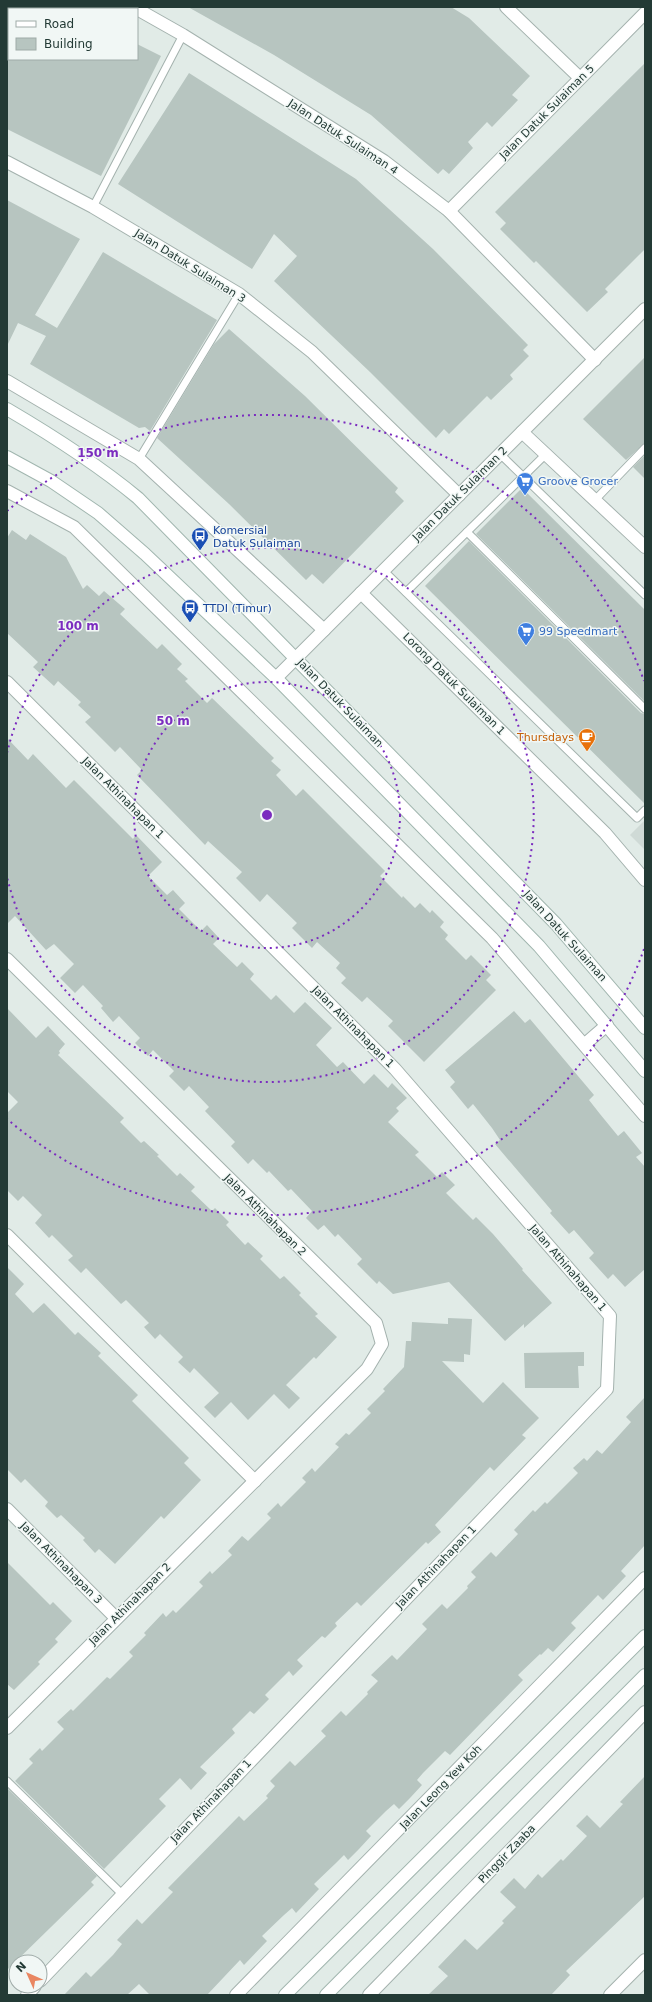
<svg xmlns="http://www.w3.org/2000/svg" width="652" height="2002" font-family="'DejaVu Sans',sans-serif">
  <rect width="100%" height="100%" fill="#e1ebe7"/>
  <path fill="#cfdad6" d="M 645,820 L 645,850 L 630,835 Z"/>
  <g fill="#b7c5c0">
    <path d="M 188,7 L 451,7 L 469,18 L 530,76 L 512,95 L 518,100 L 492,127 L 487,122 L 468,142 L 473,148 L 449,174 L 443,169 L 438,174 L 371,115 L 274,55 Z"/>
    <path d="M 137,44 L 161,56 L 101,176 L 7,129 L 7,59 L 137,59 Z"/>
    <path d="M 645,63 L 645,249 L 605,289 L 608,292 L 587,312 L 536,261 L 534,263 L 500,229 L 506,223 L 495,212 Z"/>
    <path d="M 189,73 L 356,179 L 433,249 L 528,345 L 523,350 L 529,356 L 510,375 L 513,379 L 491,400 L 487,396 L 449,434 L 444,429 L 436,438 L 370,372 L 274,281 L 297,256 L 274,234 L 252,269 L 118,184 Z"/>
    <path d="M 7,200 L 80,239 L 35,315 L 57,328 L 103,252 L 217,320 L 150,431 L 145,427 L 139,428 L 30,364 L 46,336 L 18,323 L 7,346 Z"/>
    <path d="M 229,329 L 305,396 L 398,488 L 395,492 L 404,501 L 323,584 L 312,574 L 306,580 L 229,504 L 157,438 L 214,344 Z"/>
    <path d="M 645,357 L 645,443 L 626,460 L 583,419 Z"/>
    <path d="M 645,455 L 645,479 L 633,467 Z"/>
    <path d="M 522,488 L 645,610 L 645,702 L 476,534 Z"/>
    <path d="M 12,530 L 26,540 L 30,534 L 66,557 L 83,589 L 87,585 L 99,596 L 104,591 L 125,609 L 120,614 L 157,649 L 162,644 L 182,664 L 177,669 L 188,679 L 185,681 L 207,703 L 212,698 L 274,758 L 271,761 L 281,770 L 276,775 L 296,796 L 303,789 L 385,871 L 380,876 L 402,898 L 403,896 L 415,908 L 420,903 L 430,913 L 432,910 L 444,922 L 440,927 L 448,935 L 445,939 L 466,960 L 471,955 L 491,975 L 486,980 L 496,990 L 424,1062 L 388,1026 L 393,1021 L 367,997 L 362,1002 L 341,983 L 346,978 L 336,968 L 340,963 L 317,942 L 312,948 L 292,928 L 297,923 L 267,894 L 260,902 L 236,878 L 242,872 L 208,841 L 205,845 L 137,775 L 142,770 L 120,747 L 115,752 L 85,722 L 91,717 L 78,705 L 81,702 L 58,681 L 54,686 L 33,667 L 38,662 L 7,633 L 7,538 Z"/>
    <path d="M 469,541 L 641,713 L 645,714 L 645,804 L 425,586 Z"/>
    <path d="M 7,738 L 28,760 L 33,754 L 66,788 L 74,780 L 133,839 L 136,835 L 162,862 L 148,876 L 167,895 L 173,890 L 185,903 L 179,909 L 201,931 L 207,925 L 219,938 L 213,944 L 237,967 L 242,962 L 254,974 L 250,979 L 271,1000 L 276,995 L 294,1013 L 305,1002 L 332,1028 L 316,1045 L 337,1067 L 343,1062 L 364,1084 L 374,1074 L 388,1088 L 392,1083 L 407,1098 L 396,1108 L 399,1111 L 388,1122 L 419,1152 L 415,1155 L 437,1177 L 442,1172 L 455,1185 L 446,1193 L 473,1220 L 476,1217 L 493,1234 L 523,1269 L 522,1270 L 552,1303 L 524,1328 L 524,1324 L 505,1341 L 449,1282 L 393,1294 L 379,1281 L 377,1284 L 357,1264 L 362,1259 L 338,1234 L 335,1237 L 324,1225 L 318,1230 L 306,1218 L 312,1211 L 291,1189 L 288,1191 L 269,1171 L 267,1173 L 253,1159 L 248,1164 L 231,1146 L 235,1142 L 205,1111 L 209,1107 L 189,1086 L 184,1091 L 169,1076 L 174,1071 L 153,1050 L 148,1056 L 135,1043 L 140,1038 L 119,1016 L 113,1022 L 101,1008 L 103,1006 L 83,985 L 75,993 L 60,978 L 74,964 L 54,944 L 46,950 L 15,916 L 7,924 Z"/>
    <path d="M 7,1008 L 36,1038 L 48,1026 L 65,1044 L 59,1051 L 60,1053 L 58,1055 L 124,1118 L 120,1122 L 141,1143 L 144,1141 L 159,1155 L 157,1156 L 177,1176 L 180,1173 L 195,1187 L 191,1191 L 212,1211 L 215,1208 L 229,1222 L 226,1225 L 245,1245 L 248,1242 L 263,1256 L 260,1259 L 280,1279 L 284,1276 L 301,1293 L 299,1295 L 318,1314 L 315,1316 L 337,1337 L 316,1359 L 314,1357 L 286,1385 L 300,1398 L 289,1409 L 274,1394 L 248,1420 L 231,1402 L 215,1418 L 204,1407 L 219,1393 L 194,1368 L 190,1373 L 178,1362 L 183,1357 L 160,1334 L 155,1339 L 144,1327 L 149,1323 L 126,1300 L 121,1304 L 86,1268 L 81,1273 L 68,1260 L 73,1256 L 52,1235 L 49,1238 L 35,1223 L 42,1215 L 23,1196 L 18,1201 L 7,1190 L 7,1113 L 18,1102 L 7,1091 Z"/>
    <path d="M 514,1011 L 525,1023 L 530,1019 L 594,1095 L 589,1100 L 600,1114 L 618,1136 L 624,1131 L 642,1153 L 636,1157 L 645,1167 L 645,1269 L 625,1287 L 613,1274 L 608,1279 L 589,1258 L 594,1253 L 574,1230 L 569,1234 L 550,1213 L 552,1211 L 495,1144 L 500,1140 L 492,1128 L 473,1104 L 468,1109 L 450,1087 L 455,1082 L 445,1070 Z"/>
    <path d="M 7,1267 L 24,1284 L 15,1294 L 33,1313 L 44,1303 L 75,1335 L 78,1332 L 101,1353 L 98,1356 L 138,1395 L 132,1401 L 189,1458 L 184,1463 L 201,1480 L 164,1519 L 161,1516 L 115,1564 L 99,1549 L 95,1553 L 83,1540 L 85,1538 L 61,1515 L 57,1518 L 45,1506 L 48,1502 L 25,1479 L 21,1483 L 7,1469 Z"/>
    <path d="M 448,1318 L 472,1319 L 470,1355 L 464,1354 L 464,1362 L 442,1361 L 483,1403 L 503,1382 L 539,1418 L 522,1435 L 526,1438 L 494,1471 L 490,1467 L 435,1525 L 441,1532 L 428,1544 L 426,1542 L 361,1606 L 357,1602 L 335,1623 L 337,1626 L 325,1638 L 322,1636 L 297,1660 L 303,1666 L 293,1676 L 289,1671 L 265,1695 L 269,1699 L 254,1714 L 250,1711 L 232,1729 L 235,1733 L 200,1767 L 207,1773 L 191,1790 L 180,1778 L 159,1799 L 166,1806 L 104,1869 L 15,1781 L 33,1763 L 29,1759 L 40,1748 L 42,1751 L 64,1729 L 57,1722 L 71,1709 L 73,1711 L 107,1677 L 110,1679 L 133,1656 L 129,1652 L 146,1635 L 144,1633 L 163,1613 L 166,1617 L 173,1610 L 176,1613 L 203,1586 L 199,1582 L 210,1571 L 212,1574 L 232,1555 L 228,1551 L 242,1536 L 248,1541 L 271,1518 L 267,1514 L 278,1503 L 281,1507 L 306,1482 L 302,1478 L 312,1468 L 315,1472 L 339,1447 L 335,1444 L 346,1433 L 349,1435 L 371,1413 L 367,1409 L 385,1391 L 383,1389 L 404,1367 L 406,1341 L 411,1341 L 412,1322 L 448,1324 Z"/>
    <path d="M 584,1352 L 584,1366 L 578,1366 L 579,1388 L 525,1388 L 524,1353 Z"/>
    <path d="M 645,1397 L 645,1545 L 621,1571 L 626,1576 L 603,1600 L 598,1595 L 571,1623 L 576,1628 L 553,1652 L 548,1648 L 541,1655 L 540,1654 L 518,1675 L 523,1680 L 479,1725 L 450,1755 L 445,1751 L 423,1773 L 417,1780 L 422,1785 L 410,1798 L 399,1809 L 394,1804 L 386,1811 L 366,1831 L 371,1836 L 359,1849 L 348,1860 L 344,1855 L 336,1863 L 314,1884 L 319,1889 L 296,1913 L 292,1908 L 284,1915 L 262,1936 L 267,1941 L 244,1965 L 240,1960 L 207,1995 L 150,1995 L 139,1984 L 127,1995 L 64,1995 L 86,1972 L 91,1977 L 113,1955 L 122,1944 L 117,1940 L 137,1919 L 142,1924 L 173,1892 L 168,1888 L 239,1816 L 244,1821 L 268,1798 L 266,1796 L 275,1786 L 270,1781 L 290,1761 L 295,1766 L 326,1736 L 321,1731 L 341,1711 L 346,1716 L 368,1694 L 367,1692 L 378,1681 L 371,1675 L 392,1655 L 397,1660 L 427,1629 L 422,1624 L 442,1604 L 447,1609 L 468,1588 L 467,1586 L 476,1577 L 471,1572 L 491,1552 L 496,1557 L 518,1534 L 514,1530 L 533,1510 L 535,1512 L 545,1502 L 547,1504 L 578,1473 L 573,1468 L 584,1458 L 587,1461 L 597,1450 L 602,1454 L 631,1422 L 626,1417 Z"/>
    <path d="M 7,1562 L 50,1605 L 53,1602 L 72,1621 L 55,1639 L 58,1642 L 38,1662 L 40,1664 L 14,1690 L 7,1684 Z"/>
    <path d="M 645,1776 L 645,1896 L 566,1971 L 570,1975 L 551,1995 L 428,1995 L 448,1976 L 438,1967 L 465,1939 L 477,1950 L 504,1923 L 502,1921 L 516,1907 L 500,1892 L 514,1878 L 525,1889 L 538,1874 L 542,1878 L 561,1859 L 563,1861 L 587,1836 L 576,1826 L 587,1815 L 600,1828 L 623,1804 L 620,1802 Z"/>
    <path d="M 8,1789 L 97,1876 L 91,1882 L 94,1885 L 7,1970 Z"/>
  </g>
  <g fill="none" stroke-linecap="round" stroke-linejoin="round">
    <defs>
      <g id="lane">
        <path d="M 93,207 L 183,35"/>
        <path d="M 500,454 L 645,595"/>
        <path d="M 139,459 L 239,294"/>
        <path d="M 595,500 L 645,448"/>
        <path d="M 467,532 L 645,709"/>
        <path d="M 383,570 L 637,818 L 645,810"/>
        <path d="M 406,592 L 546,454"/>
        <path d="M 7,1781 L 122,1894"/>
      </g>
      <g id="street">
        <path d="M 506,7 L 580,78"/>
        <path d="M 137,9 L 183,35 L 384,161 L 449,211 L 595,360"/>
        <path d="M 7,162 L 93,207 L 239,294 L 312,352 L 459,495"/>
        <path d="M 449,211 L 645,13"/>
        <path d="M 7,381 L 139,459 L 324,630"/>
        <path d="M 522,432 L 645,547"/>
        <path d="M 7,491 L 74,527 L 492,938 L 645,1116"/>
        <path d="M 361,593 L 605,833 L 645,880"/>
        <path d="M 276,678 L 645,309"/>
        <path d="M 7,682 L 395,1069 L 610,1316 L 607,1389 L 40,1981"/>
        <path d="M 7,959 L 376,1323 L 382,1344 L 367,1369 L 7,1728"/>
        <path d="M 585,1044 L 607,1025"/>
        <path d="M 7,1235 L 255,1481"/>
        <path d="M 7,1509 L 116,1618"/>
        <path d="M 27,1995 L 35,1986"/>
        <path d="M 236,1995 L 645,1578"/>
        <path d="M 369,1995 L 645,1712"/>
        <path d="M 610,1995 L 645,1960"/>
      </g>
      <g id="secondary">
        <path d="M 7,409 C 53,436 97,464 138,498 L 556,924 L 645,1028"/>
        <path d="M 7,457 L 51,481 L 98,513 L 145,554 L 276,678 L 539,946 L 645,1071"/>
        <path d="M 285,1995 L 645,1636"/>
        <path d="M 326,1995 L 645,1675"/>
      </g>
    </defs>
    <use href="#lane" stroke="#a4b2ae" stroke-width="9"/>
    <use href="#street" stroke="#a4b2ae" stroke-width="14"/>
    <use href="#secondary" stroke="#a1b6af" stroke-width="14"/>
    <use href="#lane" stroke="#fff" stroke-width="7"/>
    <use href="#street" stroke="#fff" stroke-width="12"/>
    <use href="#secondary" stroke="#fff" stroke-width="12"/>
  </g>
  <g fill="none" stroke="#7b2cbf" stroke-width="2" stroke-dasharray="2 4">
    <circle cx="267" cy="815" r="133"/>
    <path d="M7 753A267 267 0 1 1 7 877"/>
    <path d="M644 949A400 400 0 0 1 7 1119M7 511A400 400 0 0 1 644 681"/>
  </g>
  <defs>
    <symbol id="supermarket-pin" viewBox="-11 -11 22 30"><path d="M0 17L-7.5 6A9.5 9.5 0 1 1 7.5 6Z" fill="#3f7fe0" stroke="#f1f7f5"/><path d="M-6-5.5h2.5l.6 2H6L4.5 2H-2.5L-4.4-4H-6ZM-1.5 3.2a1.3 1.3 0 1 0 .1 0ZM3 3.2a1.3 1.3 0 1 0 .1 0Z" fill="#fff"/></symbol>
    <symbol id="bus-pin" viewBox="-11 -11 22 30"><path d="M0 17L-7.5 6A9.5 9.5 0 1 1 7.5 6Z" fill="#1a4fb4" stroke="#f1f7f5"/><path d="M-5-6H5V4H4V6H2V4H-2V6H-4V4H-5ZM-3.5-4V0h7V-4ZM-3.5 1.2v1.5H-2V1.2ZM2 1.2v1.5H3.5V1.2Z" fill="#fff"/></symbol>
    <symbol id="cafe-pin" viewBox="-11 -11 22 30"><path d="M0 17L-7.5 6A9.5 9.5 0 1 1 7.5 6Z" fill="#e8710a" stroke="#f1f7f5"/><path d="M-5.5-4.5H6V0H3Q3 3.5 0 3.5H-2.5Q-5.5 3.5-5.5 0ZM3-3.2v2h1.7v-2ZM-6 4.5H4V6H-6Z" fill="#fff"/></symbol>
  </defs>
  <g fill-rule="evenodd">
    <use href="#supermarket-pin" x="515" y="471" width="20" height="27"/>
    <use href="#bus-pin" x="190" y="526" width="20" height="27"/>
    <use href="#bus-pin" x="180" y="598" width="20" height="27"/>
    <use href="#supermarket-pin" x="516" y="621" width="20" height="27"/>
    <use href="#cafe-pin" x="577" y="727" width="20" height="27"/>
  </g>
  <g text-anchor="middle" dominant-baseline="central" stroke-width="3" stroke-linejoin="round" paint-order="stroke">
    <g font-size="11" fill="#233a35" stroke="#f1f7f5">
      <text transform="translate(547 112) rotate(-45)">Jalan Datuk Sulaiman 5</text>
      <text transform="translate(343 137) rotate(33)">Jalan Datuk Sulaiman 4</text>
      <text transform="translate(190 266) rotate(32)">Jalan Datuk Sulaiman 3</text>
      <text transform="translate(460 494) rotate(-45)">Jalan Datuk Sulaiman 2</text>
      <text transform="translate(454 684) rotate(45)">Lorong Datuk Sulaiman 1</text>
      <text transform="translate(340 703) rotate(46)">Jalan Datuk Sulaiman</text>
      <text transform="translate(123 798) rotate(45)">Jalan Athinahapan 1</text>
      <text transform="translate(565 936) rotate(48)">Jalan Datuk Sulaiman</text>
      <text transform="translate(353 1027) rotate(45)">Jalan Athinahapan 1</text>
      <text transform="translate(265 1215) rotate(45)">Jalan Athinahapan 2</text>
      <text transform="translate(568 1268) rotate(49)">Jalan Athinahapan 1</text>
      <text transform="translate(61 1563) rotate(45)">Jalan Athinahapan 3</text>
      <text transform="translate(436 1567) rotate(-46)">Jalan Athinahapan 1</text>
      <text transform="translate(130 1604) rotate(-45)">Jalan Athinahapan 2</text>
      <text transform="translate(441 1787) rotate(-46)">Jalan Leong Yew Koh</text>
      <text transform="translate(211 1801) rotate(-46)">Jalan Athinahapan 1</text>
      <text transform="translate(507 1854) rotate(-46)">Pinggir Zaaba</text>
    </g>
    <g font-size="11" fill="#366cbe" stroke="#f1f7f5" text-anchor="start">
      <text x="538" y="481">Groove Grocer</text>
      <text x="539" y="631">99 Speedmart</text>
    </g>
    <g font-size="11" fill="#164399" stroke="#f1f7f5" text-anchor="start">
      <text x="213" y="530">Komersial<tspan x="213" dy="13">Datuk Sulaiman</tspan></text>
      <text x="203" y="608">TTDI (Timur)</text>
    </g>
    <g font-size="11" fill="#c56008" stroke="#f1f7f5" text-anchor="end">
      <text x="574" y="737">Thursdays</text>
    </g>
  </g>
  <circle cx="267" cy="815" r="6" fill="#7b2cbf" stroke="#f1f7f5" stroke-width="2"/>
  <g font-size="12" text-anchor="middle" font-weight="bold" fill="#7b2cbf" stroke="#f1f7f5" stroke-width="3" stroke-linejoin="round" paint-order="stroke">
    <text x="98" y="457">150 m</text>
    <text x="78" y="630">100 m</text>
    <text x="173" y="725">50 m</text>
  </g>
  <rect width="652" height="2002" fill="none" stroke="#233a35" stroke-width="16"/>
  <rect x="8" y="8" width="130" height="52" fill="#f1f7f5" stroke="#9faba8"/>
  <rect x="16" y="21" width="20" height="6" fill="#ffffff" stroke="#9faba8"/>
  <text x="44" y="28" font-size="12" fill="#233a35">Road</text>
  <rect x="16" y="38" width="20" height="12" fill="#b7c5c0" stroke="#9faba8"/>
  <text x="44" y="48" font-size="12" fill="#233a35">Building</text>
  <g transform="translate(28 1974) rotate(315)"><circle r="19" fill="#f1f7f5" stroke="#9faba8"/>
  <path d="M0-3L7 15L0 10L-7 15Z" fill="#e98661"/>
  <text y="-6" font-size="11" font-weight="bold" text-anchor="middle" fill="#233a35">N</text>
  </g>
</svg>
